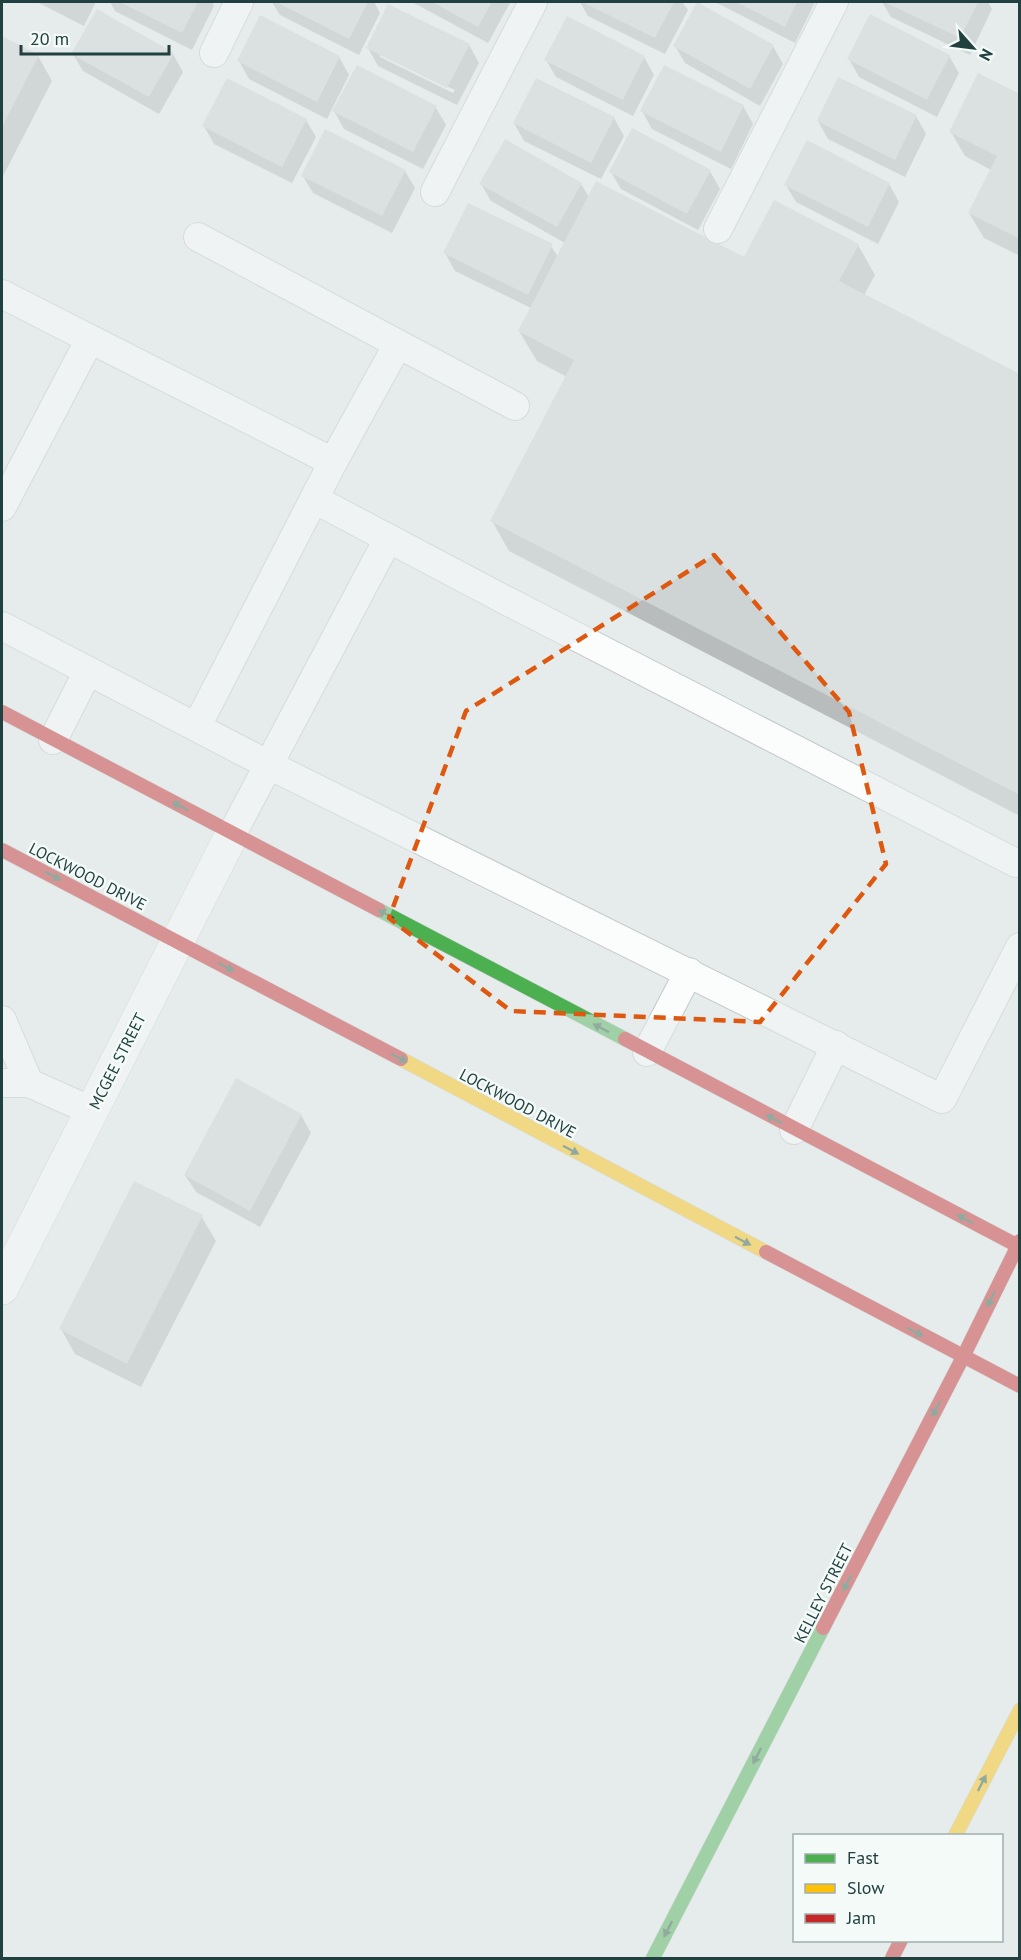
<svg xmlns="http://www.w3.org/2000/svg" width="1021" height="1960" font-family="'PT Sans',sans-serif">
  <rect width="100%" height="100%" fill="#e6ebeb"/>
  <g fill="#0003" fill-rule="evenodd">
    <path d="M 37,2 L 96,2 L 84,26 Z"/>
    <path d="M 110,2 L 212,2 L 214,6 L 192,50 L 115,11 Z"/>
    <path d="M 272,2 L 374,2 L 380,13 L 359,55 L 280,15 Z"/>
    <path d="M 412,2 L 509,2 L 510,3 L 488,43 Z"/>
    <path d="M 580,2 L 682,2 L 688,10 L 665,54 L 588,16 Z"/>
    <path d="M 715,2 L 815,2 L 795,43 Z"/>
    <path d="M 882,2 L 988,2 L 992,9 L 970,55 L 891,17 Z"/>
    <path d="M 2,37 L 38,56 L 52,81 L 2,178 Z"/>
    <path d="M 469,45 L 479,63 L 457,105 L 378,66 L 368,48 ZM 380,54 L 455,90 L 453,93 L 380,57 Z"/>
    <path d="M 675,46 L 773,46 L 783,64 L 760,106 L 685,63 Z"/>
    <path d="M 73,54 L 173,54 L 183,72 L 159,114 L 83,71 Z"/>
    <path d="M 949,56 L 959,73 L 937,117 L 859,77 L 849,59 Z"/>
    <path d="M 339,57 L 349,75 L 327,119 L 249,79 L 239,61 Z"/>
    <path d="M 644,57 L 654,75 L 633,116 L 556,77 L 546,60 Z"/>
    <path d="M 1020,94 L 1020,256 L 984,238 L 969,213 L 991,170 L 965,156 L 951,132 Z"/>
    <path d="M 743,106 L 753,124 L 731,169 L 652,129 L 642,111 Z"/>
    <path d="M 436,108 L 446,125 L 423,169 L 344,129 L 334,111 Z"/>
    <path d="M 916,116 L 926,134 L 905,177 L 828,139 L 818,121 Z"/>
    <path d="M 614,118 L 624,136 L 601,179 L 524,141 L 514,123 Z"/>
    <path d="M 306,120 L 316,137 L 292,183 L 214,144 L 204,126 Z"/>
    <path d="M 633,130 L 710,171 L 720,189 L 698,230 L 621,189 L 611,172 Z"/>
    <path d="M 405,171 L 415,188 L 392,233 L 313,193 L 303,176 Z"/>
    <path d="M 481,184 L 581,184 L 589,197 L 744,259 L 858,245 L 875,275 L 864,295 L 1020,376 L 1020,816 L 509,551 L 492,521 L 567,377 L 537,361 L 519,331 L 531,308 L 455,271 L 445,253 L 551,246 L 558,257 L 565,243 L 491,201 Z"/>
    <path d="M 889,184 L 899,202 L 878,244 L 796,202 L 786,185 Z"/>
    <path d="M 301,1115 L 311,1133 L 260,1227 L 196,1192 L 185,1175 Z"/>
    <path d="M 201,1216 L 216,1241 L 141,1387 L 75,1354 L 61,1329 Z"/>
  </g>
  <g fill="#ced4d3">
    <path d="M 119,2 L 198,2 L 182,33 Z"/>
    <path d="M 276,2 L 368,2 L 349,39 Z"/>
    <path d="M 432,2 L 492,2 L 478,27 Z"/>
    <path d="M 582,2 L 674,2 L 655,38 Z"/>
    <path d="M 697,2 L 774,45 L 750,89 L 673,46 Z"/>
    <path d="M 736,2 L 797,2 L 785,27 Z"/>
    <path d="M 884,2 L 978,2 L 960,38 Z"/>
    <path d="M 388,4 L 470,44 L 447,88 L 366,48 Z"/>
    <path d="M 97,9 L 174,53 L 149,97 L 71,54 Z"/>
    <path d="M 870,14 L 950,55 L 927,100 L 847,59 Z"/>
    <path d="M 260,15 L 340,56 L 317,102 L 237,61 Z"/>
    <path d="M 567,16 L 645,56 L 623,100 L 544,60 Z"/>
    <path d="M 2,36 L 39,55 L 2,127 Z"/>
    <path d="M 357,65 L 437,106 L 413,152 L 332,111 Z"/>
    <path d="M 664,65 L 744,105 L 721,152 L 640,111 Z"/>
    <path d="M 978,73 L 1020,94 L 1020,239 L 968,213 L 997,156 L 949,132 Z"/>
    <path d="M 838,77 L 917,115 L 895,160 L 817,121 Z"/>
    <path d="M 227,78 L 307,119 L 282,167 L 202,126 Z"/>
    <path d="M 536,78 L 615,117 L 591,163 L 513,123 Z"/>
    <path d="M 632,128 L 711,170 L 687,214 L 609,172 Z"/>
    <path d="M 325,129 L 406,170 L 382,216 L 301,176 Z"/>
    <path d="M 505,139 L 582,183 L 557,227 L 479,184 Z"/>
    <path d="M 807,140 L 890,183 L 868,227 L 784,185 Z"/>
    <path d="M 596,181 L 744,257 L 774,200 L 859,244 L 839,281 L 1020,374 L 1020,795 L 490,521 L 574,360 L 518,331 Z"/>
    <path d="M 468,203 L 553,244 L 528,295 L 443,253 Z"/>
    <path d="M 236,1078 L 302,1114 L 250,1211 L 184,1175 Z"/>
    <path d="M 134,1181 L 203,1215 L 127,1364 L 59,1329 Z"/>
  </g>
  <g fill="none" stroke-linecap="round" stroke-linejoin="round">
    <defs>
      <g id="lane">
        <path d="M 214,53 L 239,2"/>
        <path d="M 435,192 L 533,2"/>
        <path d="M 718,229 L 834,2"/>
        <path d="M 198,237 L 398,344"/>
        <path d="M 2,294 L 90,339"/>
        <path d="M 333,462 L 398,344 L 515,406"/>
        <path d="M 314,499 L 509,602 L 1016,863 L 1020,862"/>
        <path d="M 2,507 L 90,339 L 333,462 L 197,726"/>
        <path d="M 2,626 L 267,764 L 942,1099 L 1020,947"/>
        <path d="M 53,740 L 88,671"/>
        <path d="M 232,834 L 388,539"/>
        <path d="M 2,1020 L 29,1083"/>
        <path d="M 647,1052 L 689,972"/>
        <path d="M 2,1083 L 29,1083 L 92,1111"/>
        <path d="M 794,1130 L 836,1045"/>
      </g>
      <path id="street" d="M 2,1288 L 232,834"/>
      <g id="fast">
        <path d="M 379,910 L 625,1039"/>
        <path d="M 653,1958 L 823,1628"/>
      </g>
      <g id="slow">
        <path d="M 401,1059 L 766,1252"/>
        <path d="M 955,1836 L 1020,1710"/>
      </g>
      <g id="jam">
        <path d="M 2,712 L 379,910"/>
        <path d="M 2,850 L 401,1059"/>
        <path d="M 625,1039 L 1020,1247"/>
        <path d="M 766,1252 L 1020,1386"/>
        <path d="M 823,1628 L 963,1357 L 1020,1241"/>
        <path d="M 892,1958 L 901,1940"/>
      </g>
    </defs>
    <use href="#lane" stroke="#c3c8c8" stroke-width="30"/>
    <use href="#street" stroke="#c3c8c8" stroke-width="34"/>
    <use href="#fast" stroke="#c1c9c8" stroke-width="15"/>
    <use href="#slow" stroke="#c1c9c8" stroke-width="15"/>
    <use href="#jam" stroke="#c1c9c8" stroke-width="15"/>
    <use href="#lane" stroke="#fbfcfc" stroke-width="28"/>
    <use href="#street" stroke="#fbfcfc" stroke-width="33"/>
    <use href="#fast" stroke="#4caf50" stroke-width="14"/>
    <use href="#slow" stroke="#ffc107" stroke-width="14"/>
    <use href="#jam" stroke="#c62828" stroke-width="14"/>
  </g>
  <defs><path id="oneway-solid" d="M-6-.8H1V-3.2L6.5 0L1 3.2V.8H-6Z" transform="scale(1.5)"/></defs>
  <g fill="#2c5c44">
    <use href="#oneway-solid" transform="translate(180 806) rotate(-152)"/>
    <use href="#oneway-solid" transform="translate(53 876) rotate(27)"/>
    <use href="#oneway-solid" transform="translate(386 914) rotate(-152)"/>
    <use href="#oneway-solid" transform="translate(226 967) rotate(28)"/>
    <use href="#oneway-solid" transform="translate(601 1028) rotate(-152)"/>
    <use href="#oneway-solid" transform="translate(399 1058) rotate(28)"/>
    <use href="#oneway-solid" transform="translate(774 1119) rotate(-152)"/>
    <use href="#oneway-solid" transform="translate(571 1150) rotate(28)"/>
    <use href="#oneway-solid" transform="translate(965 1219) rotate(-152)"/>
    <use href="#oneway-solid" transform="translate(743 1241) rotate(28)"/>
    <use href="#oneway-solid" transform="translate(991 1299) rotate(116)"/>
    <use href="#oneway-solid" transform="translate(915 1332) rotate(28)"/>
    <use href="#oneway-solid" transform="translate(936 1409) rotate(117)"/>
    <use href="#oneway-solid" transform="translate(847 1583) rotate(117)"/>
    <use href="#oneway-solid" transform="translate(757 1756) rotate(117)"/>
    <use href="#oneway-solid" transform="translate(982 1783) rotate(-63)"/>
    <use href="#oneway-solid" transform="translate(668 1929) rotate(117)"/>
  </g>
  <path d="M0 0H1021V1960H0ZM 714,555 L 849,712 L 886,864 L 760,1022 L 511,1011 L 389,918 L 466,711 Z" fill="#e6ebeb" fill-opacity=".55" fill-rule="evenodd"/>
  <path fill="none" stroke="#de580f" stroke-width="4.5" stroke-dasharray="12 8" stroke-linejoin="round" d="M 714,555 L 849,712 L 886,864 L 760,1022 L 511,1011 L 389,918 L 466,711 Z"/>
  <g text-anchor="middle" dominant-baseline="central" stroke-width="5" stroke-linejoin="round" paint-order="stroke">
    <g font-size="16" fill="#214140" stroke="#f4faf8">
      <text transform="translate(88 876) rotate(27)">LOCKWOOD DRIVE</text>
      <text transform="translate(117 1061) rotate(-63)">MCGEE STREET</text>
      <text transform="translate(518 1103) rotate(28)">LOCKWOOD DRIVE</text>
      <text transform="translate(823 1593) rotate(-63)">KELLEY STREET</text>
    </g>
  </g>
  <rect width="1021" height="1960" fill="none" stroke="#214140" stroke-width="6"/>
  <rect x="793" y="1834" width="210" height="108" fill="#f4faf8" stroke="#a0b0ae" stroke-width="1.5"/>
  <rect x="805" y="1854" width="30" height="9" fill="#4caf50" stroke="#a0b0ae" stroke-width="1.5"/>
  <text x="847" y="1864" font-size="18" fill="#214140">Fast</text>
  <rect x="805" y="1884" width="30" height="9" fill="#ffc107" stroke="#a0b0ae" stroke-width="1.5"/>
  <text x="847" y="1894" font-size="18" fill="#214140">Slow</text>
  <rect x="805" y="1914" width="30" height="9" fill="#c62828" stroke="#a0b0ae" stroke-width="1.5"/>
  <text x="847" y="1924" font-size="18" fill="#214140">Jam</text>
  <g transform="translate(973 48) rotate(118)" stroke="#f4faf8" stroke-width="4.5" paint-order="stroke">
  <path d="M0-4.5L10 22L0 15L-10 22Z" fill="#214140"/>
  <text y="-9" font-size="16" font-weight="bold" text-anchor="middle" fill="#214140">N</text>
  </g>
  <path d="M21 45v9h148v-9" fill="none" stroke="#214140" stroke-width="3"/>
  <text x="30" y="45" font-size="18" fill="#214140" stroke="#f4faf8" stroke-width="4.5" paint-order="stroke">20 m</text>
</svg>
